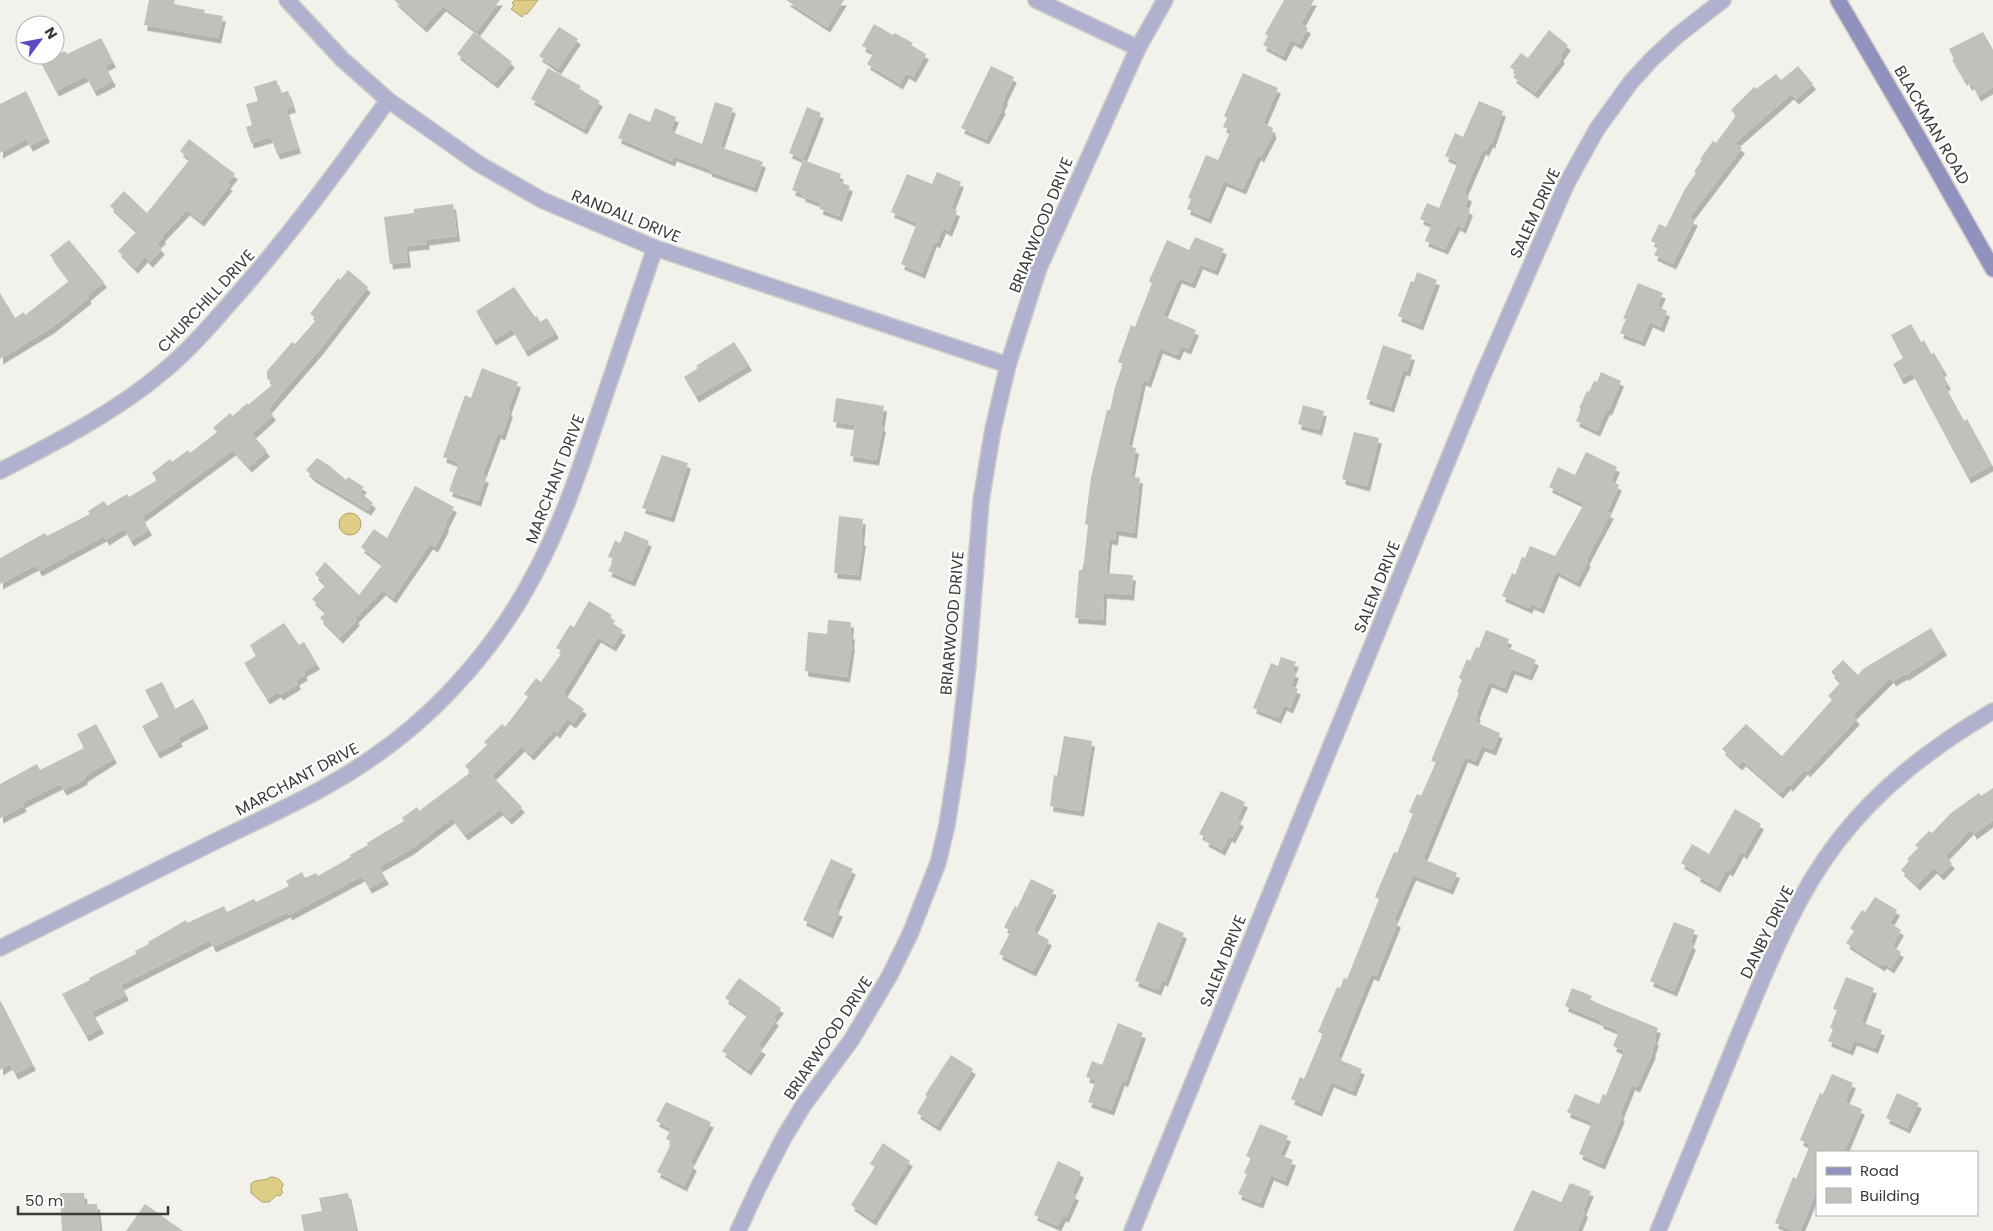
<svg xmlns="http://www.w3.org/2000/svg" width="1993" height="1231" font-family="Poppins,sans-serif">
  <defs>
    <filter id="shadow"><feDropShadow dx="3" dy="5.5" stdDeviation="0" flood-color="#0004"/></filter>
  </defs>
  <rect width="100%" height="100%" fill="#f2f1ec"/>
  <g fill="#decd85" stroke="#ada16e">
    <path d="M 515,0 L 538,0 L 527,14 L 525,13 L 522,17 L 511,9 L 514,5 L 512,3 Z"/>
    <circle cx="350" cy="524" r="11"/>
    <path d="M 271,1177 C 276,1177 280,1179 283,1184 L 281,1191 L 283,1192 L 280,1196 L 277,1195 L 269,1202 L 262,1202 L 251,1193 L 251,1184 C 256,1178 264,1182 271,1177 Z"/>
  </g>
  <g fill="#c1c0bb" filter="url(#shadow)">
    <path d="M 149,0 L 175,0 L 174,4 L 205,10 L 204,13 L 223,16 L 218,38 L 144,25 Z"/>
    <path d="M 394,0 L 500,0 L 477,31 L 443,6 L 424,27 Z"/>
    <path d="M 786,0 L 844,0 L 827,27 Z"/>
    <path d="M 1284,0 L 1314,0 L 1301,24 L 1308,28 L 1299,44 L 1291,40 L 1283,56 L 1263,45 L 1268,36 L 1265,34 Z"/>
    <path d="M 874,24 L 893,35 L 895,33 L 913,43 L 911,45 L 926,54 L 913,77 L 906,73 L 900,84 L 867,64 L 874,52 L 862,46 Z"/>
    <path d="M 559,27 L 578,39 L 558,69 L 539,56 Z"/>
    <path d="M 1549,30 L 1568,45 L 1560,56 L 1562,58 L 1535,93 L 1513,77 L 1517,72 L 1510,67 L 1521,53 L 1528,58 Z"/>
    <path d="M 474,32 L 512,62 L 495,83 L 457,54 Z"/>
    <path d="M 1983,32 L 1993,50 L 1993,87 L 1978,96 L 1972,84 L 1969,85 L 1966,78 L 1964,80 L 1952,60 L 1954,59 L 1949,49 Z"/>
    <path d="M 101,38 L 113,62 L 105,66 L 113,81 L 94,91 L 86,76 L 56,91 L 41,63 L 65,51 L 67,54 Z"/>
    <path d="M 991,66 L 1014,77 L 1004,98 L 1005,99 L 1001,107 L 1003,108 L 986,139 L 961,128 Z"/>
    <path d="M 1798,66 L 1813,84 L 1796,99 L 1791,94 L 1735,143 L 1742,148 L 1689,218 L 1695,220 L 1673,264 L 1654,255 L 1659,245 L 1651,241 L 1659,224 L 1666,227 L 1685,189 L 1696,173 L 1694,172 L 1702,160 L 1700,159 L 1713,141 L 1716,143 L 1736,116 L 1731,110 L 1754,87 L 1756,89 L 1776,74 L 1781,80 Z"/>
    <path d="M 548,68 L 581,86 L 579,89 L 600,101 L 584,129 L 531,99 Z"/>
    <path d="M 1243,73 L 1278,88 L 1263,123 L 1273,128 L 1272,131 L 1274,132 L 1261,157 L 1258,155 L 1243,189 L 1224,181 L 1208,218 L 1187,209 L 1191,199 L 1188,198 L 1206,155 L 1218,160 L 1231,130 L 1223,127 L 1227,118 L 1224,116 Z"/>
    <path d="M 276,80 L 281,93 L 288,91 L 293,107 L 286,109 L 298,148 L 277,154 L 271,137 L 251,143 L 246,127 L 252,125 L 246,104 L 258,101 L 254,87 Z"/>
    <path d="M 26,91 L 47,137 L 30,146 L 26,139 L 0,153 L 0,104 Z"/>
    <path d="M 1479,101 L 1503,111 L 1492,143 L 1490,142 L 1486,151 L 1483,149 L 1464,193 L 1469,196 L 1465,207 L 1470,210 L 1463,228 L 1457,225 L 1445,249 L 1425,241 L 1432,224 L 1420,219 L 1427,203 L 1439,208 L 1458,162 L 1445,156 L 1455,133 L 1463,137 Z"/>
    <path d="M 715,102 L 733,108 L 720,147 L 763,162 L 754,187 L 709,171 L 709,169 L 674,156 L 672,161 L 618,138 L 629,113 L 650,122 L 655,108 L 676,117 L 670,131 L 702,144 Z"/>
    <path d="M 807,107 L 821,113 L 803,159 L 789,153 Z"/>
    <path d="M 189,139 L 235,174 L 227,184 L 230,185 L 201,221 L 187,210 L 162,236 L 163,238 L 157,244 L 162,249 L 150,262 L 145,257 L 135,268 L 118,251 L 137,231 L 110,206 L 124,191 L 147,213 L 190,159 L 180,151 Z"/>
    <path d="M 803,160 L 841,174 L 838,181 L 850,186 L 839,216 L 820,209 L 821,203 L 802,196 L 803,194 L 792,190 Z"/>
    <path d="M 937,172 L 961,182 L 951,208 L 957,211 L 949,231 L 943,228 L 937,243 L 934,241 L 922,273 L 901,264 L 917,223 L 891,212 L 907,174 L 932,184 Z"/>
    <path d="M 453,204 L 457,236 L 426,240 L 427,244 L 406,246 L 408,262 L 390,264 L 384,217 L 414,213 L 414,209 Z"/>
    <path d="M 1195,237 L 1224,249 L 1215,270 L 1200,264 L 1192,283 L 1179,278 L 1163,316 L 1196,330 L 1188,349 L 1181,346 L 1177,355 L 1160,348 L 1148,382 L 1143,380 L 1128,446 L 1136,448 L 1131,476 L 1140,478 L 1134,533 L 1116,530 L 1115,540 L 1109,539 L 1106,573 L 1133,575 L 1131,595 L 1104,593 L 1103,620 L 1075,618 L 1079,570 L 1082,570 L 1084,562 L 1088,525 L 1085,524 L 1091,478 L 1107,410 L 1110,410 L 1115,387 L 1123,364 L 1118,362 L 1131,325 L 1135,327 L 1152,283 L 1149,281 L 1167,240 L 1189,250 Z"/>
    <path d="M 69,240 L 104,282 L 87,296 L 89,298 L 51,328 L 0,359 L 0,293 L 15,318 L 24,312 L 25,315 L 69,281 L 50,255 Z"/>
    <path d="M 348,270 L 368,287 L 320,349 L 268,409 L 273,415 L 252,434 L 267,451 L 249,467 L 233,450 L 142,517 L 149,530 L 131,541 L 124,529 L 106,540 L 104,536 L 39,571 L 36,565 L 0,584 L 0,558 L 45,533 L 47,536 L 90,514 L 88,511 L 104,501 L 107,506 L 127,494 L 129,497 L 157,480 L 152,473 L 170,459 L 172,462 L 188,450 L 190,453 L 217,432 L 213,428 L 230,413 L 233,416 L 247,403 L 248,405 L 273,384 L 267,378 L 267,371 L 292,342 L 295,344 L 317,319 L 310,314 L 338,278 L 340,280 Z"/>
    <path d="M 1417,272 L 1437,280 L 1420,325 L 1398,316 L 1411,281 L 1414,282 Z"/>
    <path d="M 1638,283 L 1663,293 L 1657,306 L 1667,311 L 1661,327 L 1650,322 L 1642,341 L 1620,333 L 1626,319 L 1623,319 Z"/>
    <path d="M 514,287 L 535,317 L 537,316 L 540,322 L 547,318 L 556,333 L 525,351 L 512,329 L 493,340 L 476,311 Z"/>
    <path d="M 1911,324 L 1921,342 L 1924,340 L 1931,354 L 1934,353 L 1944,370 L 1941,372 L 1948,384 L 1945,386 L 1964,421 L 1967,419 L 1992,465 L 1968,478 L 1912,373 L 1901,379 L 1893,364 L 1903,358 L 1891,335 Z"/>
    <path d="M 734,342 L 749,365 L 696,397 L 684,377 L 698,368 L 696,366 Z"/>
    <path d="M 1383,345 L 1412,355 L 1407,371 L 1403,370 L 1391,407 L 1366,399 Z"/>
    <path d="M 482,368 L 518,382 L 508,410 L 510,411 L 502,435 L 498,433 L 482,476 L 486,477 L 478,501 L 449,491 L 459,463 L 443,457 L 465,395 L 471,398 Z"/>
    <path d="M 1601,372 L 1621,381 L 1609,410 L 1607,409 L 1597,431 L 1576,421 L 1581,409 L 1579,408 L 1587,391 L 1589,392 L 1594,381 L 1597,382 Z"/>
    <path d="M 836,398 L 884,406 L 881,426 L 883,426 L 876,460 L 850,456 L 855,425 L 833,422 Z"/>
    <path d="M 1303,405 L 1324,411 L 1319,430 L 1298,424 Z"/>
    <path d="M 1354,432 L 1379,438 L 1367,486 L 1342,479 Z"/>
    <path d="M 1586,452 L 1617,467 L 1611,481 L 1619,485 L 1607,512 L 1611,513 L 1586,560 L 1588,561 L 1577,582 L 1556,571 L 1541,608 L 1531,604 L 1529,608 L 1502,596 L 1512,573 L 1515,575 L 1522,557 L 1525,558 L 1530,546 L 1555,556 L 1584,504 L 1549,487 L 1558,467 L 1575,475 Z"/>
    <path d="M 662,455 L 688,463 L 671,517 L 642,508 Z"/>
    <path d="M 317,458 L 330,466 L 346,480 L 348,477 L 364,487 L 360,492 L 373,503 L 368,510 L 313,477 L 306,470 Z"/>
    <path d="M 415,486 L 454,507 L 445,525 L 446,526 L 435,547 L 430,544 L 393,598 L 383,590 L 355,618 L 357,620 L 340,638 L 320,618 L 326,612 L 312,599 L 326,585 L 315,574 L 325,562 L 359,595 L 383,564 L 361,547 L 374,529 L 387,538 Z"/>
    <path d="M 839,516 L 863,519 L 861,540 L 863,540 L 858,575 L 834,573 Z"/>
    <path d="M 625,531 L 649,541 L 632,581 L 608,571 L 614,559 L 608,557 L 615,540 L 620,543 Z"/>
    <path d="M 589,601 L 612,615 L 610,618 L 614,621 L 613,624 L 623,630 L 613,646 L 598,637 L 563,694 L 584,709 L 573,723 L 567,719 L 557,733 L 554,730 L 531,755 L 522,746 L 492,776 L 522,807 L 509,819 L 500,810 L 465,835 L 452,818 L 411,849 L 379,867 L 386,879 L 369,888 L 362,876 L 289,915 L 288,912 L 213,947 L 210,940 L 121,985 L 126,995 L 92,1012 L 101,1028 L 86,1036 L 62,994 L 90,980 L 89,978 L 136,954 L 135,951 L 149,944 L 148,942 L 186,920 L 187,923 L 224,906 L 227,912 L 254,899 L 256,902 L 289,886 L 286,881 L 302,872 L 305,878 L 316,873 L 318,876 L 351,857 L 350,855 L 368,845 L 367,843 L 404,821 L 402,818 L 417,807 L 419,811 L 471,772 L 465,766 L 487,745 L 484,742 L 502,724 L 505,727 L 528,697 L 524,694 L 536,678 L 541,682 L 563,651 L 556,648 L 570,625 L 574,627 Z"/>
    <path d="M 828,620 L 851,622 L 850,634 L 852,634 L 851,643 L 852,644 L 847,677 L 805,671 L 808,632 L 827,634 Z"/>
    <path d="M 284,623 L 299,645 L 304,642 L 317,664 L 303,672 L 305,675 L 296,680 L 298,684 L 280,695 L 278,692 L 267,699 L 244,663 L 256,656 L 250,645 Z"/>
    <path d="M 1931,628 L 1944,650 L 1906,675 L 1905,674 L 1893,681 L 1891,677 L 1853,715 L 1857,719 L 1807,772 L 1805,769 L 1790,786 L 1788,784 L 1780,793 L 1743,761 L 1739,765 L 1722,749 L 1746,724 L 1782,756 L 1832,700 L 1828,696 L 1841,682 L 1831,672 L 1843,660 L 1858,675 L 1863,669 Z"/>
    <path d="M 1486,630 L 1509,639 L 1506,647 L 1536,660 L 1529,675 L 1512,669 L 1504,688 L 1489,682 L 1476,715 L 1478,715 L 1475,722 L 1500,733 L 1493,750 L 1482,746 L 1475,761 L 1465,757 L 1423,859 L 1457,873 L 1450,889 L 1413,875 L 1394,920 L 1398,922 L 1376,976 L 1371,974 L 1337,1057 L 1341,1058 L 1340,1060 L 1362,1069 L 1353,1091 L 1331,1082 L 1319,1111 L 1291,1099 L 1300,1077 L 1304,1079 L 1323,1034 L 1318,1032 L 1337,987 L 1340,988 L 1344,978 L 1347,979 L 1379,899 L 1375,897 L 1394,852 L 1397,853 L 1413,814 L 1409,812 L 1417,794 L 1421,796 L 1436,762 L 1431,761 L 1459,693 L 1457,692 L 1462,680 L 1459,678 L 1467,659 L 1470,661 L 1476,647 L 1479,648 Z"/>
    <path d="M 1281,657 L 1296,662 L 1292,671 L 1296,673 L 1291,686 L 1298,689 L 1290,708 L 1284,705 L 1278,718 L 1253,708 L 1271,663 L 1278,666 Z"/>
    <path d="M 162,682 L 175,709 L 193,699 L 206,723 L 178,738 L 180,741 L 157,753 L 142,726 L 159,717 L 145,690 Z"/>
    <path d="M 96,724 L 114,758 L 84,777 L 85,779 L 64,790 L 60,784 L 22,803 L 24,806 L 0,818 L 0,784 L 37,764 L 40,770 L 84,748 L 77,734 Z"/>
    <path d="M 1064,736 L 1092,741 L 1081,811 L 1050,806 L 1054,775 L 1057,776 Z"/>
    <path d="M 1993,788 L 1993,820 L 1974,834 L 1971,829 L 1945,856 L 1952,863 L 1941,875 L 1934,868 L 1917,885 L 1901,870 L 1909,861 L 1907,859 L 1918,848 L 1915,845 L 1929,831 L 1932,833 L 1951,813 L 1979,793 L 1981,796 Z"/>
    <path d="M 1221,791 L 1245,802 L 1237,819 L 1241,821 L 1232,838 L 1229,836 L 1222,850 L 1205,841 L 1207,838 L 1199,834 Z"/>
    <path d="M 1735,809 L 1761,824 L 1744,854 L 1741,851 L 1730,871 L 1727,869 L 1717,887 L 1697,876 L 1698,873 L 1681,863 L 1692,844 L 1709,854 Z"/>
    <path d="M 831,859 L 853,869 L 835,909 L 840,911 L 830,933 L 803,920 Z"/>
    <path d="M 1031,879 L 1054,890 L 1033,931 L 1049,940 L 1033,971 L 999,954 L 1011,931 L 1004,927 L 1015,906 L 1017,908 Z"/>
    <path d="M 1875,897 L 1897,910 L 1890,923 L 1901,930 L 1892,946 L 1901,952 L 1891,968 L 1884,963 L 1882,966 L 1846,943 L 1854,931 L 1850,928 L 1862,910 L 1865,912 Z"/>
    <path d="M 1158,922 L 1184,933 L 1165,981 L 1162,980 L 1158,990 L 1135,981 Z"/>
    <path d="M 1674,922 L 1695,930 L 1690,943 L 1693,944 L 1674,991 L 1650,981 Z"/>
    <path d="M 1846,977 L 1874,988 L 1861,1022 L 1882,1030 L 1875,1048 L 1854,1040 L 1850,1050 L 1828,1041 L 1833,1029 L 1830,1028 L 1837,1010 L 1833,1009 Z"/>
    <path d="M 739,978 L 781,1008 L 773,1018 L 776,1020 L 758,1046 L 763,1049 L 748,1070 L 722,1051 L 748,1014 L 725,998 Z"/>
    <path d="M 1572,988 L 1592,996 L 1590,1000 L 1658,1028 L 1654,1039 L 1656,1040 L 1652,1051 L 1653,1052 L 1637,1087 L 1632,1085 L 1620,1115 L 1622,1116 L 1602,1164 L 1579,1154 L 1592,1122 L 1567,1112 L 1575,1094 L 1599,1104 L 1603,1094 L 1606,1095 L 1624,1051 L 1613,1046 L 1619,1031 L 1600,1023 L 1601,1021 L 1565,1006 Z"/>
    <path d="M 0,1000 L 33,1065 L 15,1074 L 10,1064 L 0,1070 Z"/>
    <path d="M 1118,1023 L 1143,1033 L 1125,1082 L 1122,1080 L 1111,1110 L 1088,1102 L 1096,1080 L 1086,1077 L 1092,1061 L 1102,1065 Z"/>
    <path d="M 951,1055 L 973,1069 L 937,1126 L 917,1113 L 927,1096 L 925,1095 Z"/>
    <path d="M 1832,1074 L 1853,1083 L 1845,1102 L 1862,1109 L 1844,1152 L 1817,1152 L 1817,1190 L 1800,1231 L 1794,1231 L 1775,1223 L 1793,1177 L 1796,1179 L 1810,1145 L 1800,1140 L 1820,1093 L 1823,1094 Z"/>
    <path d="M 1897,1093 L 1919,1103 L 1907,1128 L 1886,1118 Z"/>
    <path d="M 666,1102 L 711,1122 L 690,1163 L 694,1165 L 684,1186 L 657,1172 L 672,1142 L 666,1139 L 671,1129 L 656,1121 Z"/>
    <path d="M 1260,1124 L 1288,1136 L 1280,1155 L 1293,1160 L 1285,1181 L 1271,1175 L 1260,1203 L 1238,1194 L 1247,1174 L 1244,1173 L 1251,1158 L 1246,1156 Z"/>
    <path d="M 883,1143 L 910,1161 L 873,1220 L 851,1205 L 875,1167 L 870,1164 Z"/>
    <path d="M 1058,1161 L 1081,1172 L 1072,1193 L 1076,1195 L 1066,1217 L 1063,1216 L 1058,1226 L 1034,1215 Z"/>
    <path d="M 1570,1183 L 1591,1191 L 1583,1210 L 1585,1212 L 1577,1231 L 1513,1231 L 1532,1190 L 1561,1202 Z"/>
    <path d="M 60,1193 L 84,1193 L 85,1204 L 97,1204 L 100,1231 L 62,1231 Z"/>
    <path d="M 348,1193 L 356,1231 L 304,1231 L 301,1215 L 322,1211 L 319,1198 Z"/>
    <path d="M 145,1204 L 183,1231 L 126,1231 Z"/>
  </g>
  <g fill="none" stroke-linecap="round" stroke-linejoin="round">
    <defs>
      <g id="street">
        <path d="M 287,0 L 342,59 L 388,100 L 479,164 L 542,200 L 655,248 L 1008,365"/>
        <path d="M 1036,0 L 1138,48"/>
        <path d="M 0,471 C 56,442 116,412 164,371 C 189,350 209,327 230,303 C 287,239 338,170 388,100"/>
        <path d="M 0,948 C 72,913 143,877 214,842 C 269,815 326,791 376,755 C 442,709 498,644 535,573 C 565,517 584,457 604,398 C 621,348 638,298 655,248"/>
        <path d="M 738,1231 L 757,1190 L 783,1139 L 803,1106 L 852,1039 L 890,975 L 911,932 L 938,863 L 947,825 L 957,761 L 968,665 L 981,501 L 993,429 L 1008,365 L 1039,268 L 1138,48 L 1165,0"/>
        <path d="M 1132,1231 L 1482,377 L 1567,183 L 1597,129 L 1631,82 L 1652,59 L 1678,35 L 1723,0"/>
        <path d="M 1658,1231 C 1686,1165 1713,1098 1740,1032 C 1768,966 1794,898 1838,841 C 1880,786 1934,746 1993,711"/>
      </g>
      <path id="secondary" d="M 1838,0 L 1921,142 L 1993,269"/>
    </defs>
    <use href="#street" stroke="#cdccc8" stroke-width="18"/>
    <use href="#secondary" stroke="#cdccc8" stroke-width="18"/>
    <use href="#street" stroke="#b0b1ce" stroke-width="15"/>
    <use href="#secondary" stroke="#9091bc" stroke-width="15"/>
  </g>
  <g text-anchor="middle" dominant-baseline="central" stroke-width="4.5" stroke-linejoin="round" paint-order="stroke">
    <g font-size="16" fill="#3b3a38" stroke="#fff">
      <text transform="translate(1932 125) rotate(60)">BLACKMAN ROAD</text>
      <text transform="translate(1535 213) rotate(-65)">SALEM DRIVE</text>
      <text transform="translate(626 216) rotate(22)">RANDALL DRIVE</text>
      <text transform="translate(1041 225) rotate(-68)">BRIARWOOD DRIVE</text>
      <text transform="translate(206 301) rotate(-47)">CHURCHILL DRIVE</text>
      <text transform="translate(555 479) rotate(-69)">MARCHANT DRIVE</text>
      <text transform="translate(1377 587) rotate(-68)">SALEM DRIVE</text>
      <text transform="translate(952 623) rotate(-85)">BRIARWOOD DRIVE</text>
      <text transform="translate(297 779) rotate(-28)">MARCHANT DRIVE</text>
      <text transform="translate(1767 932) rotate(-64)">DANBY DRIVE</text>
      <text transform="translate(1223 961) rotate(-68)">SALEM DRIVE</text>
      <text transform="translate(828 1038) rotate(-56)">BRIARWOOD DRIVE</text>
    </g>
  </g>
  <rect x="1816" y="1151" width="162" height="65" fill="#ffffff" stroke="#b1b0af"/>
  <rect x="1826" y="1167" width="25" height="8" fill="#9091bc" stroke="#b1b0af"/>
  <text x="1860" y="1176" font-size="15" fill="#3b3a38">Road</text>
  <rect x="1826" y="1188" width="25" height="15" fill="#c1c0bb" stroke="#b1b0af"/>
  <text x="1860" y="1201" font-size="15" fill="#3b3a38">Building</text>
  <g transform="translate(40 40) rotate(58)"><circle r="24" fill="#ffffff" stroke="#b1b0af"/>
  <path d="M0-4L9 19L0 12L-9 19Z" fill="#5a4bc3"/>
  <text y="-8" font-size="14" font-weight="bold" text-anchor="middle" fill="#3b3a38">N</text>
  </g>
  <path d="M18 1206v8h150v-8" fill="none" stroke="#3b3a38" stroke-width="2.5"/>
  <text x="25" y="1206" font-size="15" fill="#3b3a38" stroke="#ffffff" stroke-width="4" paint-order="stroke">50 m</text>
</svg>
